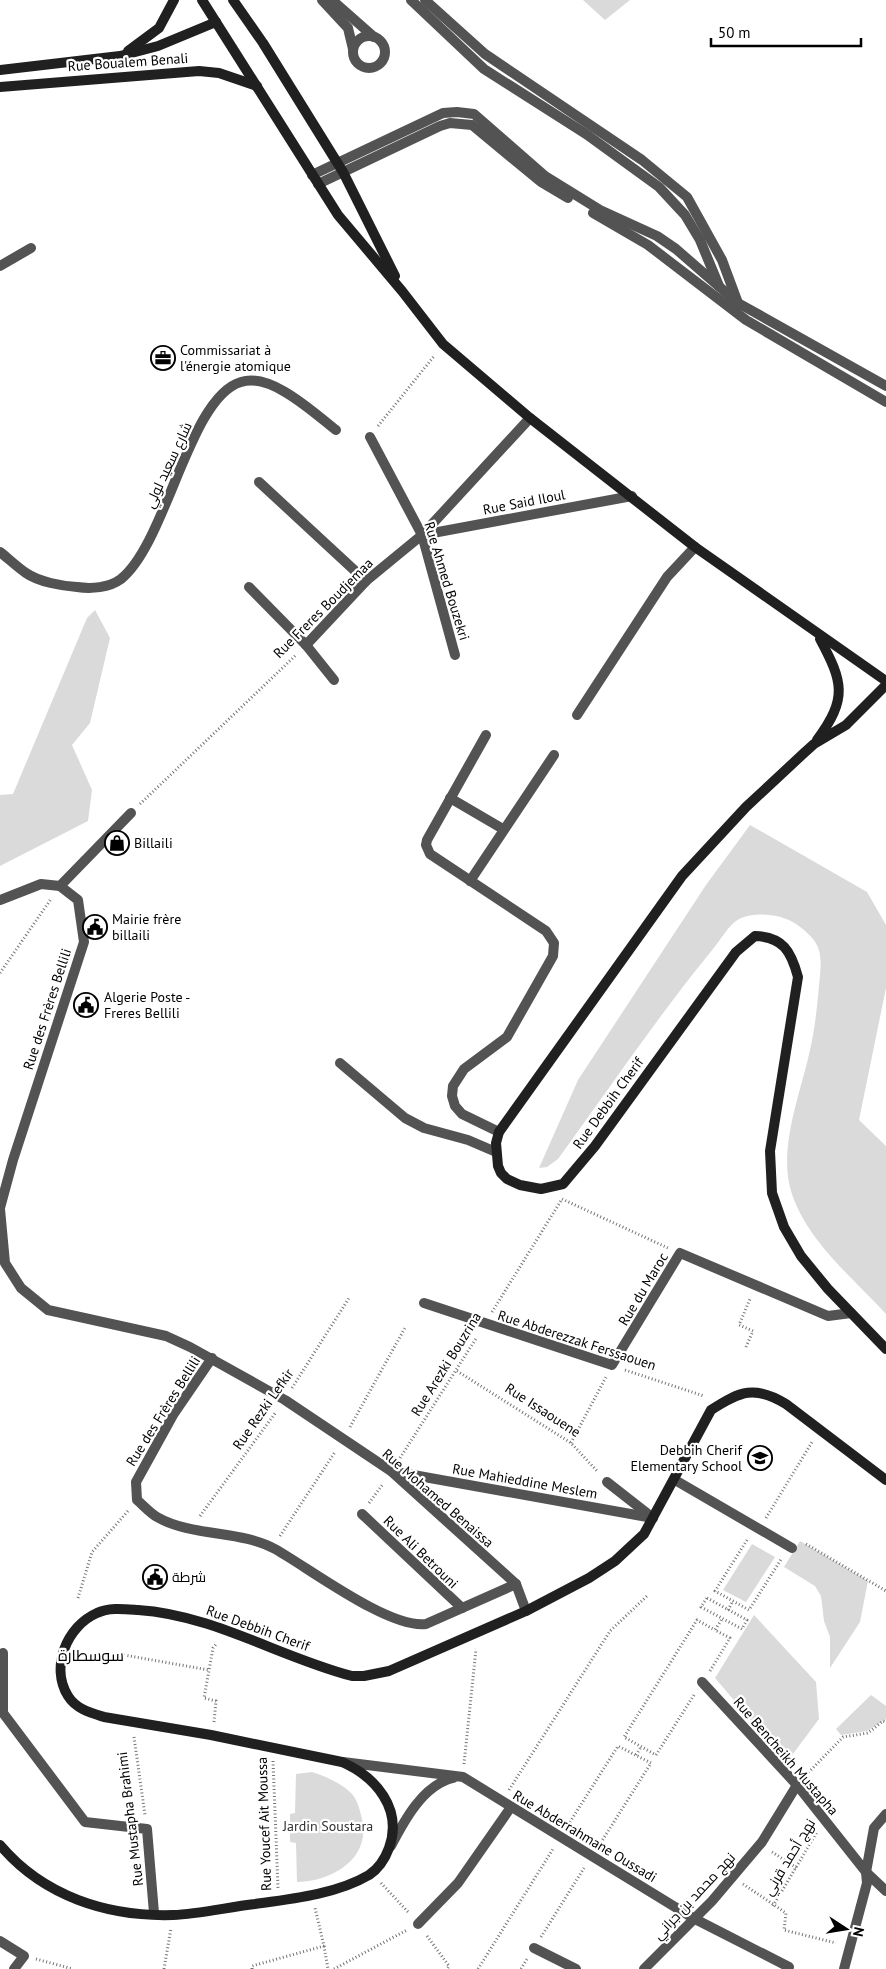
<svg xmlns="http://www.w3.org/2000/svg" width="886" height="1969" font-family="'PT Sans',Cairo,sans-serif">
  <rect width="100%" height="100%" fill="#fff"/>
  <g fill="#dadada">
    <path d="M 583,0 L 630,0 L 605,20 Z"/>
    <path d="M 95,610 L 110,638 L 90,723 L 72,745 L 92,790 L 88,821 L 0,866 L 0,795 L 13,794 L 87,618 Z"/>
    <path d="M 750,825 L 867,892 L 886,925 L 886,988 L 859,1120 L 886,1146 L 886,1314 C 853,1278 806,1240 791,1191 C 778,1148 801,1092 810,1050 C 815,1029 817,1007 819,986 C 822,954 824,944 796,924 C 782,914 755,911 739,919 C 729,924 720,941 713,949 C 658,1016 609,1089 558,1159 L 547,1167 L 539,1168 L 578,1080 L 706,885 Z"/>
    <path d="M 800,1541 L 868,1581 L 860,1622 L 830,1668 L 830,1637 L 824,1621 L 821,1596 L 815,1586 L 784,1567 Z"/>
    <path d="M 752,1544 L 775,1557 L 746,1602 L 723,1590 Z"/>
    <path d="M 754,1615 L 816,1682 L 819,1719 L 787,1762 L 715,1678 Z"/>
    <path d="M 871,1695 L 886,1706 L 886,1719 L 867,1731 L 841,1735 L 836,1729 Z"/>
    <path d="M 312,1772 C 325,1776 343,1784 352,1794 C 358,1801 360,1811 362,1819 C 371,1860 331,1881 297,1882 L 296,1843 L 290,1842 L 290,1814 L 295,1813 L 296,1774 Z"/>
  </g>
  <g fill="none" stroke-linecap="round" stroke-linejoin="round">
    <g stroke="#757575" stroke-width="3" stroke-dasharray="1 2.5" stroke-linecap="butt">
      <path d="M 378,426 L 435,355"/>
      <path d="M 140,804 L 296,655"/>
      <path d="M 0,973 L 51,899"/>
      <path d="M 492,1312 L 562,1199 L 668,1248"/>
      <path d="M 746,1347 L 753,1331 L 739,1325 L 750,1299"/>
      <path d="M 625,1370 L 704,1396"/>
      <path d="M 457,1371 L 571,1443 L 598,1472"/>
      <path d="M 292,1388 L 349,1298"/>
      <path d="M 350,1427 L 406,1326"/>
      <path d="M 571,1443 L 606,1377"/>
      <path d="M 400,1458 L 477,1337"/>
      <path d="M 369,1503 L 383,1484"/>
      <path d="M 200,1516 L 276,1412"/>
      <path d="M 766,1518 L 812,1442"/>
      <path d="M 280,1536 L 335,1452"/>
      <path d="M 747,1540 L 715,1591 L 749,1610 L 782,1558"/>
      <path d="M 806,1544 L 886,1591"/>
      <path d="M 78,1598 L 92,1552 L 128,1511"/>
      <path d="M 707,1598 L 747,1620 L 742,1629 L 701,1607 Z"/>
      <path d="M 728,1610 L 733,1601"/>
      <path d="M 124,1655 L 209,1670"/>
      <path d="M 710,1671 L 730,1638 L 715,1630 L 722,1619"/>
      <path d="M 694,1695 L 656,1755 L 624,1737 L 697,1620 L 715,1630"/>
      <path d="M 214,1722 L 216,1701 L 204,1698 L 213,1648 L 217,1643"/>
      <path d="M 134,1737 L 145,1815"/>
      <path d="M 636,1755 L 641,1747"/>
      <path d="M 273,1761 L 278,1888"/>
      <path d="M 464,1764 L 476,1649"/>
      <path d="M 806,1775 L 843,1737 L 868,1733 L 883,1721 L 886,1722"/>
      <path d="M 509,1790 L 610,1631 L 647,1596"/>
      <path d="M 568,1825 L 618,1746 L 651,1763 L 600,1844"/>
      <path d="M 772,1852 L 797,1868"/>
      <path d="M 381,1883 L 409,1913"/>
      <path d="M 743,1884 L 786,1913 L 784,1930 L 836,1943"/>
      <path d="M 773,1906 L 817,1832"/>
      <path d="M 427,1936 L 449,1966 L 447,1969"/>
      <path d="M 541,1937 L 584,1868"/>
      <path d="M 324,1946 L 328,1969"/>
      <path d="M 36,1959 L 73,1969"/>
      <path d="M 164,1969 L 171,1928"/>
      <path d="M 252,1969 L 252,1966 L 324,1946 L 315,1908"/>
      <path d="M 334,1969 L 407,1930"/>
      <path d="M 478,1969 L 553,1849"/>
      <path d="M 521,1969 L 527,1959"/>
    </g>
    <g stroke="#535353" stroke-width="10">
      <path d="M 322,0 L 348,28 L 353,49"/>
      <path d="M 332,0 L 374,37"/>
      <path d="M 411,0 L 484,69 L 586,134 L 659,187 L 685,215 L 700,240 L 719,286"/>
      <path d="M 425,0 L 485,54 L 642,160 L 687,197 L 722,260 L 738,303"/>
      <circle cx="369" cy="52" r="16"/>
      <path d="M 312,175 L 443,113 L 457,112 L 474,114 L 545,176 L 600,210 L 657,236 L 676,249 L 738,303 L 886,386"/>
      <path d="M 318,184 L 440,126 L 450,123 L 472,125 L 541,182 L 568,198"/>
      <path d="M 593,213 L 648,245 L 746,320 L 886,402"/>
      <path d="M 0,266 L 31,248"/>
      <path d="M 0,552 C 9,559 17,567 26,573 C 39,582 62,586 77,587 C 91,589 109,588 121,579 C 167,542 189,397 241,382 C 271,372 314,413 336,430"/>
      <path d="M 577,715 L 667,577 L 695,547"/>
      <path d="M 486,735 L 427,840 L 426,845 L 430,854 L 546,931 L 554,943 L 553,956 L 507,1037 L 464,1069 L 453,1086 L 452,1096 L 455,1106 L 462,1114 L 499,1132"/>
      <path d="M 450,798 L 503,829"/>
      <path d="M 470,881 L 554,755"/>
      <path d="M 340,1063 L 405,1118 L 424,1128 L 468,1140 L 496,1152"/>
    </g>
    <g stroke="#535353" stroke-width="10">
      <path d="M 370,437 L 422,535 L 455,655"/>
      <path d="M 259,482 L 366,581"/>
      <path d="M 422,535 L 632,496"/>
      <path d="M 249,587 L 306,645 L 334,680"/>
      <path d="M 306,645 L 366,581 L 422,535 L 530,418"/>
      <path d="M 60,886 L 131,813"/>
      <path d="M 0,900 L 41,884 L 60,886 L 78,900 L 84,942 L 13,1160 L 0,1208"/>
      <path d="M 0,1209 L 5,1263 L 21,1288 L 48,1310 L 166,1336 L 190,1347 L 285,1400 L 391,1471 L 516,1584 L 526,1611"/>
      <path d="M 424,1303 L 612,1365 L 680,1253 L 828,1316 L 851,1313"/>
      <path d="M 212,1358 L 173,1415 L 136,1482 L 137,1500 C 143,1505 150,1513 157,1517 C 192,1537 241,1530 275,1549 C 309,1568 389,1629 426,1624 L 516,1584"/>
      <path d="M 391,1471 L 653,1518"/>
      <path d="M 675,1480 L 792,1548"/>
      <path d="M 607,1482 L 653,1518"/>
      <path d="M 362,1514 L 462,1608"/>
      <path d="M 3,1653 L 3,1713 L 85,1822 L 147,1829 L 154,1913"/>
      <path d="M 702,1682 L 797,1785 L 866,1872 L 886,1891"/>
      <path d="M 343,1762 L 463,1777 L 693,1918 L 789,1967"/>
      <path d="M 391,1846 C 404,1821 423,1785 453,1778"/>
      <path d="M 418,1924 L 458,1883 L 511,1807"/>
      <path d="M 0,1941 L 24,1956 L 14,1969"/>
      <path d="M 534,1948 L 576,1969"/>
      <path d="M 644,1969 L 712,1901 L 762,1842 L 797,1785"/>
      <path d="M 844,1969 L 867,1883 L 866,1872 L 874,1828 L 886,1814"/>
    </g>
    <g stroke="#202020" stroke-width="10">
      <path d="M 202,0 L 338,215 L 402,291 L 443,344 L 530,418 L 695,547 L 886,681"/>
      <path d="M 233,0 L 263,43 L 343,172 L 395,276"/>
      <path d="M 128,51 L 159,28 L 174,0"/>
      <path d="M 0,70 L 120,56 L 158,46 L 216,22"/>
      <path d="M 0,87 L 199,71 L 219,73 L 257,86"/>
      <path d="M 886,685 L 846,725 L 814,744 L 804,753 L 746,807 L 682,876 L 499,1132 L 496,1143 L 498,1166 L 501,1173 L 507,1179 L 520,1185 L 541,1189 L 563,1184 L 595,1146 L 736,952 L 755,936 C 783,937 791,951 798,977 L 770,1151 L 772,1193 L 784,1227 L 801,1256 L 828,1289 L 886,1349"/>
      <path d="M 817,740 C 848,698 843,682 820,639"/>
      <path d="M 0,1845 C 43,1896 107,1917 173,1915 C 200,1914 228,1907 255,1904 C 292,1899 337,1894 369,1875 C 378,1869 385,1859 389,1848 C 403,1809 376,1777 342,1762 L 211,1735 L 104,1717 C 91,1713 76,1709 68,1696 C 50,1667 67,1626 97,1613 C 109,1607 125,1609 138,1610 C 214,1615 279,1657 352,1676 L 364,1676 L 389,1671 L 526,1611 L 589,1578 L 615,1561 L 644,1534 L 711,1410 C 740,1391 755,1385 786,1404 L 886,1480"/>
    </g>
  </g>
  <defs>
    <symbol id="office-ring" viewBox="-11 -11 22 22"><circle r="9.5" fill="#fff" stroke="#000" stroke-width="1.5"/><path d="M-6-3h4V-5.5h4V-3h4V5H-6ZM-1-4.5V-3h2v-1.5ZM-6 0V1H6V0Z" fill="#000"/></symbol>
    <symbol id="shop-ring" viewBox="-11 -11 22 22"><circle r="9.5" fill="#fff" stroke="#000" stroke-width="1.5"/><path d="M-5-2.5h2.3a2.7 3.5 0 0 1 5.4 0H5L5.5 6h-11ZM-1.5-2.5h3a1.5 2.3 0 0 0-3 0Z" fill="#000"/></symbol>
    <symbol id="civic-ring" viewBox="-11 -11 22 22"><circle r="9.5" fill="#fff" stroke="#000" stroke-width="1.5"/><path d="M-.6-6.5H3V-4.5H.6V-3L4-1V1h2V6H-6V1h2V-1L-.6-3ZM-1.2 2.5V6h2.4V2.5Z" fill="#000"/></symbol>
    <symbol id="school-ring" viewBox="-11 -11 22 22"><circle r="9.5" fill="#fff" stroke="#000" stroke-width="1.5"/><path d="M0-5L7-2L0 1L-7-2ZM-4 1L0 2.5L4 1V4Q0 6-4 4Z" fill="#000"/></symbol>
  </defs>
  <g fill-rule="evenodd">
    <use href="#office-ring" x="149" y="344" width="28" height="28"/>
    <use href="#shop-ring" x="103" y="829" width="28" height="28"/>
    <use href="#civic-ring" x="81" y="913" width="28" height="28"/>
    <use href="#civic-ring" x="72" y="991" width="28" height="28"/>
    <use href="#school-ring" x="746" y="1444" width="28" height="28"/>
    <use href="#civic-ring" x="141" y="1563" width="28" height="28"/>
  </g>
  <g text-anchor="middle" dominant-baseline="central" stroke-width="4.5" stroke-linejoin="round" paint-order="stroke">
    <g font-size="14" fill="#000" stroke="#fff">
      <text transform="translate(128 62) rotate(-4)">Rue Boualem Benali</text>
      <text transform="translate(168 465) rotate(-65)">شارع سعيد لولي</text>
      <text transform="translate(524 502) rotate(-11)">Rue Said Iloul</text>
      <text transform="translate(447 581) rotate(73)">Rue Ahmed Bouzekri</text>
      <text transform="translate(323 608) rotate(-45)">Rue Freres Boudjemaa</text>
      <text transform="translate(47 1009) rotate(-72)">Rue des Frères Bellili</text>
      <text transform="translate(608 1103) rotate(-54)">Rue Debbih Cherif</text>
      <text transform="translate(643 1289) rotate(-59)">Rue du Maroc</text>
      <text transform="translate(577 1340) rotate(18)">Rue Abderezzak Ferssaouen</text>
      <text transform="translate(446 1364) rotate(-58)">Rue Arezki Bouzrina</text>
      <text transform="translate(263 1409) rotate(-55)">Rue Rezki Lefkir</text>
      <text transform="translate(543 1410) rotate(33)">Rue Issaouene</text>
      <text transform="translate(163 1411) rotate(-58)">Rue des Frères Bellili</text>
      <text transform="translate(525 1481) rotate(10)">Rue Mahieddine Meslem</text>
      <text transform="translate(438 1498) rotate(41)">Rue Mohamed Benaissa</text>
      <text transform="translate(421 1552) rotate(44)">Rue Ali Betrouni</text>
      <text transform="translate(258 1628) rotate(20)">Rue Debbih Cherif</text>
      <text transform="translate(786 1756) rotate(49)">Rue Bencheikh Mustapha</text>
      <text transform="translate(130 1819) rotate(-97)">Rue Mustapha Brahimi</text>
      <text transform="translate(264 1824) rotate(-92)">Rue Youcef Ait Moussa</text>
      <text transform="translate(585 1836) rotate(31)">Rue Abderrahmane Oussadi</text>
      <text transform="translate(789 1857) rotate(-59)">نهج أحمد قرني</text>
      <text transform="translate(694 1896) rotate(-47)">نهج محمد بن جراني</text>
    </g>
    <g font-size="14" fill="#000" stroke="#fff" text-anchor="start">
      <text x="180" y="350">Commissariat à<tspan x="180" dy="16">l'énergie atomique</tspan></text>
      <text x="134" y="843">Billaili</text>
      <text x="112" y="919">Mairie frère<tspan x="112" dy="16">billaili</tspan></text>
      <text x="104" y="997">Algerie Poste -<tspan x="104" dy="16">Freres Bellili</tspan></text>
      <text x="742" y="1450" text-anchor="end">Debbih Cherif<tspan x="742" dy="16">Elementary School</tspan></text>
      <text x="172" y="1577">شرطة</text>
    </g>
    <g font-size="14" fill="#313131" stroke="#fff">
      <text x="328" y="1826">Jardin Soustara</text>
    </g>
    <g font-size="16" fill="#000" stroke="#fff">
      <text x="91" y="1655">سوسطارة</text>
    </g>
  </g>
  <g transform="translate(846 1929) rotate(102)" stroke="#ffffff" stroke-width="4" paint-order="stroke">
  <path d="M0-4L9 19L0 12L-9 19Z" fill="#000000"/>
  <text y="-8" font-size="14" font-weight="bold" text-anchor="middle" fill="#000000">N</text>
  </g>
  <path d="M711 38v8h150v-8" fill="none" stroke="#000000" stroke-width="2.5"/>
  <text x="718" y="38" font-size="15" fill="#000000" stroke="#ffffff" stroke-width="4" paint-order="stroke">50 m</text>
</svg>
